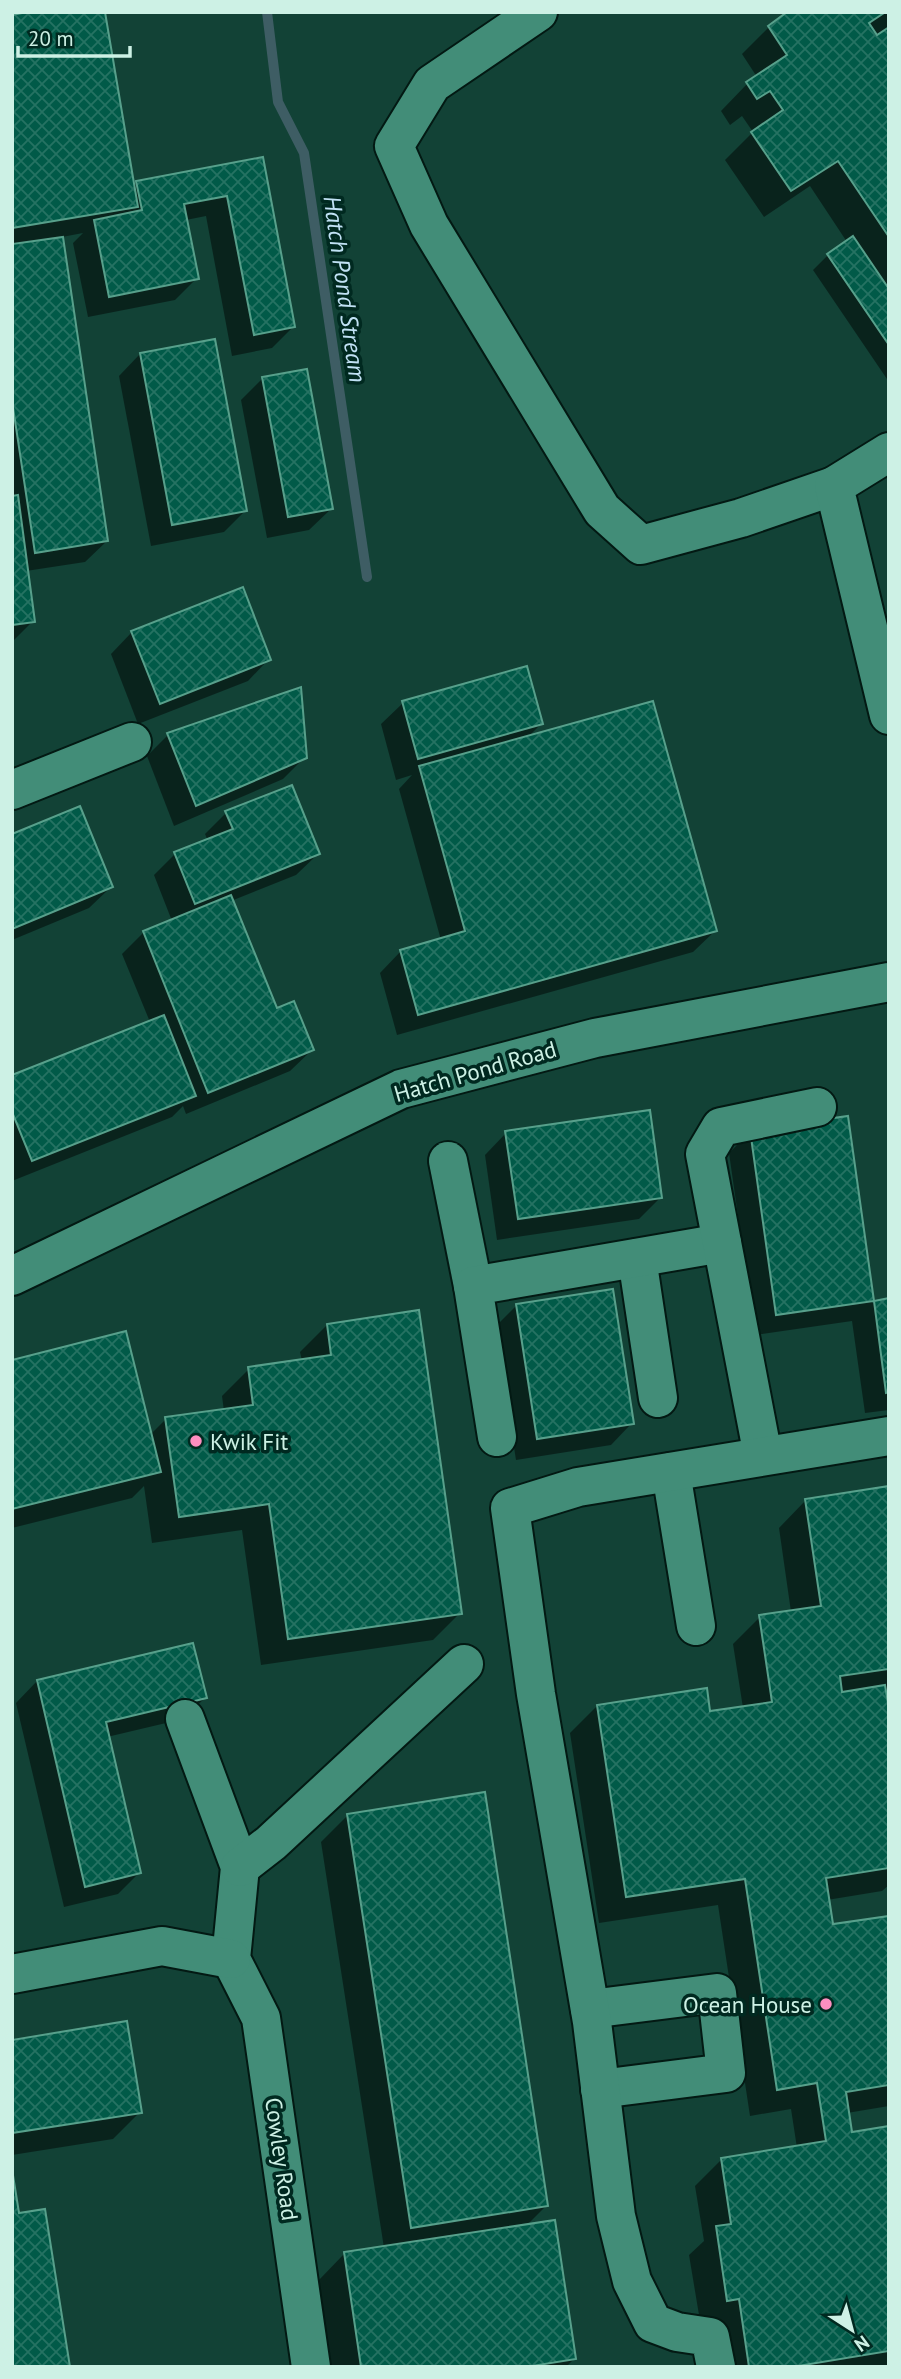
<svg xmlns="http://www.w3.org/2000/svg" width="901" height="2379" font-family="'PT Sans',sans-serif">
  <defs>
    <pattern id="building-cross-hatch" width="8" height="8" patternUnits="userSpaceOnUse" patternTransform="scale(1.75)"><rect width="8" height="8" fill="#015a48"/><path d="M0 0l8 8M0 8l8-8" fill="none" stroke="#257262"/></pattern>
  </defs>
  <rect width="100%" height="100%" fill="#0a3429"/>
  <rect fill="#124236" x="12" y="12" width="877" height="2355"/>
  <g fill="#0007">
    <path d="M 791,12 L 889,12 L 889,382 L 813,270 L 828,255 L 847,242 L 810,186 L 764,217 L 725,160 L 753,132 L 742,116 L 730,125 L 721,111 L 747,84 L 757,77 L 742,54 L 769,27 Z"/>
    <path d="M 12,17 L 133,187 L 137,183 L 261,159 L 294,326 L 272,348 L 232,356 L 206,216 L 186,220 L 197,278 L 175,300 L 88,317 L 73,243 L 83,233 L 62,237 L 107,541 L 85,562 L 26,571 L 33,621 L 12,642 Z"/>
    <path d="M 140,354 L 245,511 L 224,532 L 151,546 L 119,376 Z"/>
    <path d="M 263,378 L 331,509 L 309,530 L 267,538 L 241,400 Z"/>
    <path d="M 132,632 L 269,659 L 248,681 L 138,724 L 111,654 Z"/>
    <path d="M 403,703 L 541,724 L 527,738 L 715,931 L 693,952 L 397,1035 L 380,973 L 401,951 L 441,940 L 399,789 L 412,775 L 396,780 L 381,724 Z"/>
    <path d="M 168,735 L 305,757 L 283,779 L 174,826 L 147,756 Z"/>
    <path d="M 226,813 L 318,854 L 296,875 L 231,901 L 276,1010 L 312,1050 L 290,1071 L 186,1114 L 183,1106 L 172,1117 L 12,1181 L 12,1077 L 150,1022 L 122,954 L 144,932 L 172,921 L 154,875 L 175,854 L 208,841 L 205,834 Z"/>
    <path d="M 12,836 L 111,887 L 89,908 L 12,940 Z"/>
    <path d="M 846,1118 L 872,1303 L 889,1300 L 889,1410 L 865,1413 L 852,1321 L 755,1335 L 729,1153 L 750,1132 Z"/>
    <path d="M 506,1133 L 660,1198 L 639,1219 L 497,1240 L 485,1155 Z"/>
    <path d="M 517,1305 L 632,1423 L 611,1445 L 516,1460 L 495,1327 Z"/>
    <path d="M 327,1325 L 460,1613 L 433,1640 L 261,1665 L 242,1530 L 152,1543 L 144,1486 L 132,1498 L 12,1528 L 12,1361 L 150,1435 L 166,1419 L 224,1411 L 222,1396 L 249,1369 L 302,1361 L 300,1352 Z"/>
    <path d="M 889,1488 L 889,1691 L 885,1691 L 889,1721 L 889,1885 L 882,1891 L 827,1900 L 831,1926 L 889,1918 L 889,2106 L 847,2113 L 851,2134 L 889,2128 L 889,2367 L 718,2367 L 701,2327 L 689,2255 L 704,2241 L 695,2186 L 722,2159 L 797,2148 L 791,2109 L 750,2116 L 718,1905 L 599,1923 L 570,1733 L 597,1706 L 709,1713 L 743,1708 L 733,1644 L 760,1617 L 791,1612 L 779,1528 L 805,1501 Z"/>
    <path d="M 37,1681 L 205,1698 L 183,1719 L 107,1737 L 139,1873 L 118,1894 L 64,1907 L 16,1703 Z"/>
    <path d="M 348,1815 L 546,2206 L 526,2226 L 574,2359 L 566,2367 L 330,2367 L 318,2281 L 344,2254 L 384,2248 L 321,1842 Z"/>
    <path d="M 12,2041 L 140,2112 L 113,2139 L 12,2155 Z"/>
  </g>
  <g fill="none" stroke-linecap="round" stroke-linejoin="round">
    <path stroke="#3e5d64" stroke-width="10" d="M 267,12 L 278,102 L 304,153 L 367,577"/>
  </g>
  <g fill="url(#building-cross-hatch)" stroke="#57a08b" stroke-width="2">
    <path d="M 27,12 L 105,12 L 138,207 L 12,228 L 12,15 Z"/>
    <path d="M 787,12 L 884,13 L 869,23 L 877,35 L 889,27 L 889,237 L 838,161 L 791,191 L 751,132 L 783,110 L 770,91 L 757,99 L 746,82 L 787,55 L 768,26 Z"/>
    <path d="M 263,157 L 295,327 L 254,335 L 227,196 L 184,204 L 199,279 L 109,297 L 94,220 L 142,210 L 136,181 Z"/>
    <path d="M 853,236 L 889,289 L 889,345 L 827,254 Z"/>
    <path d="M 63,237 L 108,541 L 35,553 L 12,401 L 12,244 Z"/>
    <path d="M 215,339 L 247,511 L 172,525 L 140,353 Z"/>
    <path d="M 307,369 L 333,509 L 288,517 L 262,377 Z"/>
    <path d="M 18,495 L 35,622 L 12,625 L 12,496 Z"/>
    <path d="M 243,587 L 271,660 L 160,704 L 131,631 Z"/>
    <path d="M 527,666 L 543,724 L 418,759 L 402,701 Z"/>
    <path d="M 301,687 L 307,758 L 196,806 L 167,733 Z"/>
    <path d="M 653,701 L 717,931 L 418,1015 L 400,950 L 465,931 L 419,766 Z"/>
    <path d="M 292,785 L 320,854 L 195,904 L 174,852 L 233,829 L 225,811 Z"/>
    <path d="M 80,806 L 113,887 L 12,929 L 12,834 Z"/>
    <path d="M 231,895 L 277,1008 L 294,1001 L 314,1050 L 208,1093 L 143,931 Z"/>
    <path d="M 164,1015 L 196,1096 L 32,1161 L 12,1112 L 12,1075 Z"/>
    <path d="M 650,1110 L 662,1198 L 518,1219 L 505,1131 Z"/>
    <path d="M 848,1116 L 874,1301 L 776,1315 L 750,1130 Z"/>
    <path d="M 613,1289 L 634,1424 L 537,1439 L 516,1304 Z"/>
    <path d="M 889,1298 L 889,1392 L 886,1393 L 874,1301 Z"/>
    <path d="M 419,1310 L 462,1614 L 288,1639 L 269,1504 L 179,1517 L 165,1417 L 253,1405 L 248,1367 L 331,1355 L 327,1324 Z"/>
    <path d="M 126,1331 L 161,1472 L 12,1509 L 12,1360 Z"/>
    <path d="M 889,1486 L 889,1669 L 840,1676 L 842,1692 L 885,1685 L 889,1709 L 889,1868 L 826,1878 L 833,1924 L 889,1916 L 889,2085 L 846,2092 L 852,2132 L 889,2126 L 889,2351 L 792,2367 L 749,2367 L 739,2299 L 727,2301 L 716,2226 L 731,2224 L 721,2158 L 826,2141 L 817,2083 L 777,2090 L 745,1879 L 626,1897 L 597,1705 L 707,1688 L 710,1711 L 772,1702 L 759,1615 L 821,1606 L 805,1499 Z"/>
    <path d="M 193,1643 L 207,1698 L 106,1722 L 141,1873 L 85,1887 L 37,1680 Z"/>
    <path d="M 485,1792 L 548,2206 L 411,2228 L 347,1814 Z"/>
    <path d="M 127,2021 L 142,2113 L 12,2133 L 12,2040 Z"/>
    <path d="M 12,2169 L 19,2213 L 45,2209 L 70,2367 L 12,2367 Z"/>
    <path d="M 555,2220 L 576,2359 L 526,2367 L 361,2367 L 344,2252 Z"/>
  </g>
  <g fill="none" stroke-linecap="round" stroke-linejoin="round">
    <defs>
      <g id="minor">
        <path d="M 538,12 L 432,84 L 394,146 L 429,225 L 602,510 L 641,545 L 741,518 L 834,486"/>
        <path d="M 889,452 L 834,486 L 889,715"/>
        <path d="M 12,790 L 132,742"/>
        <path d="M 448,1161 L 473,1286"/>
        <path d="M 637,1258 L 658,1398"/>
        <path d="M 12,1276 L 401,1089 L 595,1038 L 889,982"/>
        <path d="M 497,1437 L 473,1286 L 722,1243"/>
        <path d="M 763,1456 L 705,1154 L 721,1127 L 817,1107"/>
        <path d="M 671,1472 L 696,1626"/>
        <path d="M 185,1719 L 240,1867 L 231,1959 L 261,2018 L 311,2367"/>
        <path d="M 240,1867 L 271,1843 L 464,1664"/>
        <path d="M 12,1974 L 162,1946 L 231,1959"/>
        <path d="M 590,2009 L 717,1993 L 726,2073 L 600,2089"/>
        <path d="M 716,2367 L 710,2337 L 677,2332 L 653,2323 L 632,2281 L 616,2216 L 592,2022 L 536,1694 L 510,1508 L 578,1487 L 889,1436"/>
      </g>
    </defs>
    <use href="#minor" stroke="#031913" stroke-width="42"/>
    <use href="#minor" stroke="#428d78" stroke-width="38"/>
  </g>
  <g fill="#fd8ec0" stroke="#002920" stroke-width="2.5">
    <circle cx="196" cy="1441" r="7"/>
    <circle cx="826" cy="2004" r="7"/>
  </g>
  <g text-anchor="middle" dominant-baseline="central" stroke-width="7" stroke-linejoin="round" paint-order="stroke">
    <g font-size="23" fill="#cdf1e5" stroke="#002920">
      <text transform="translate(475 1071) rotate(-16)">Hatch Pond Road</text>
      <text transform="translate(282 2159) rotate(82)">Cowley Road</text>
    </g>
    <g font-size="23" fill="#cdf1e5" stroke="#002920" text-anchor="start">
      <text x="210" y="1441">Kwik Fit</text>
      <text x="812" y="2004" text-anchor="end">Ocean House</text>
    </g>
    <g font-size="24" font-style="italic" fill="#c1e2f5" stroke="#002920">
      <text transform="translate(345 289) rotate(82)">Hatch Pond Stream</text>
    </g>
  </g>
  <rect width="901" height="2379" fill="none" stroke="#cdf1e5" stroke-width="28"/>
  <g transform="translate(852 2330) rotate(144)" stroke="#002920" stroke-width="5" paint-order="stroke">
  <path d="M0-5L12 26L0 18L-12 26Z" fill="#cdf1e5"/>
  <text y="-10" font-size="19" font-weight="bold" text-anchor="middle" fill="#cdf1e5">N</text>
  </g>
  <path d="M18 46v10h112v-10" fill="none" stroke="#cdf1e5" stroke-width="3.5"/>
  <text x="28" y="46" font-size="21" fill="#cdf1e5" stroke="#002920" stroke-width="5" paint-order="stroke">20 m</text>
</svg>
